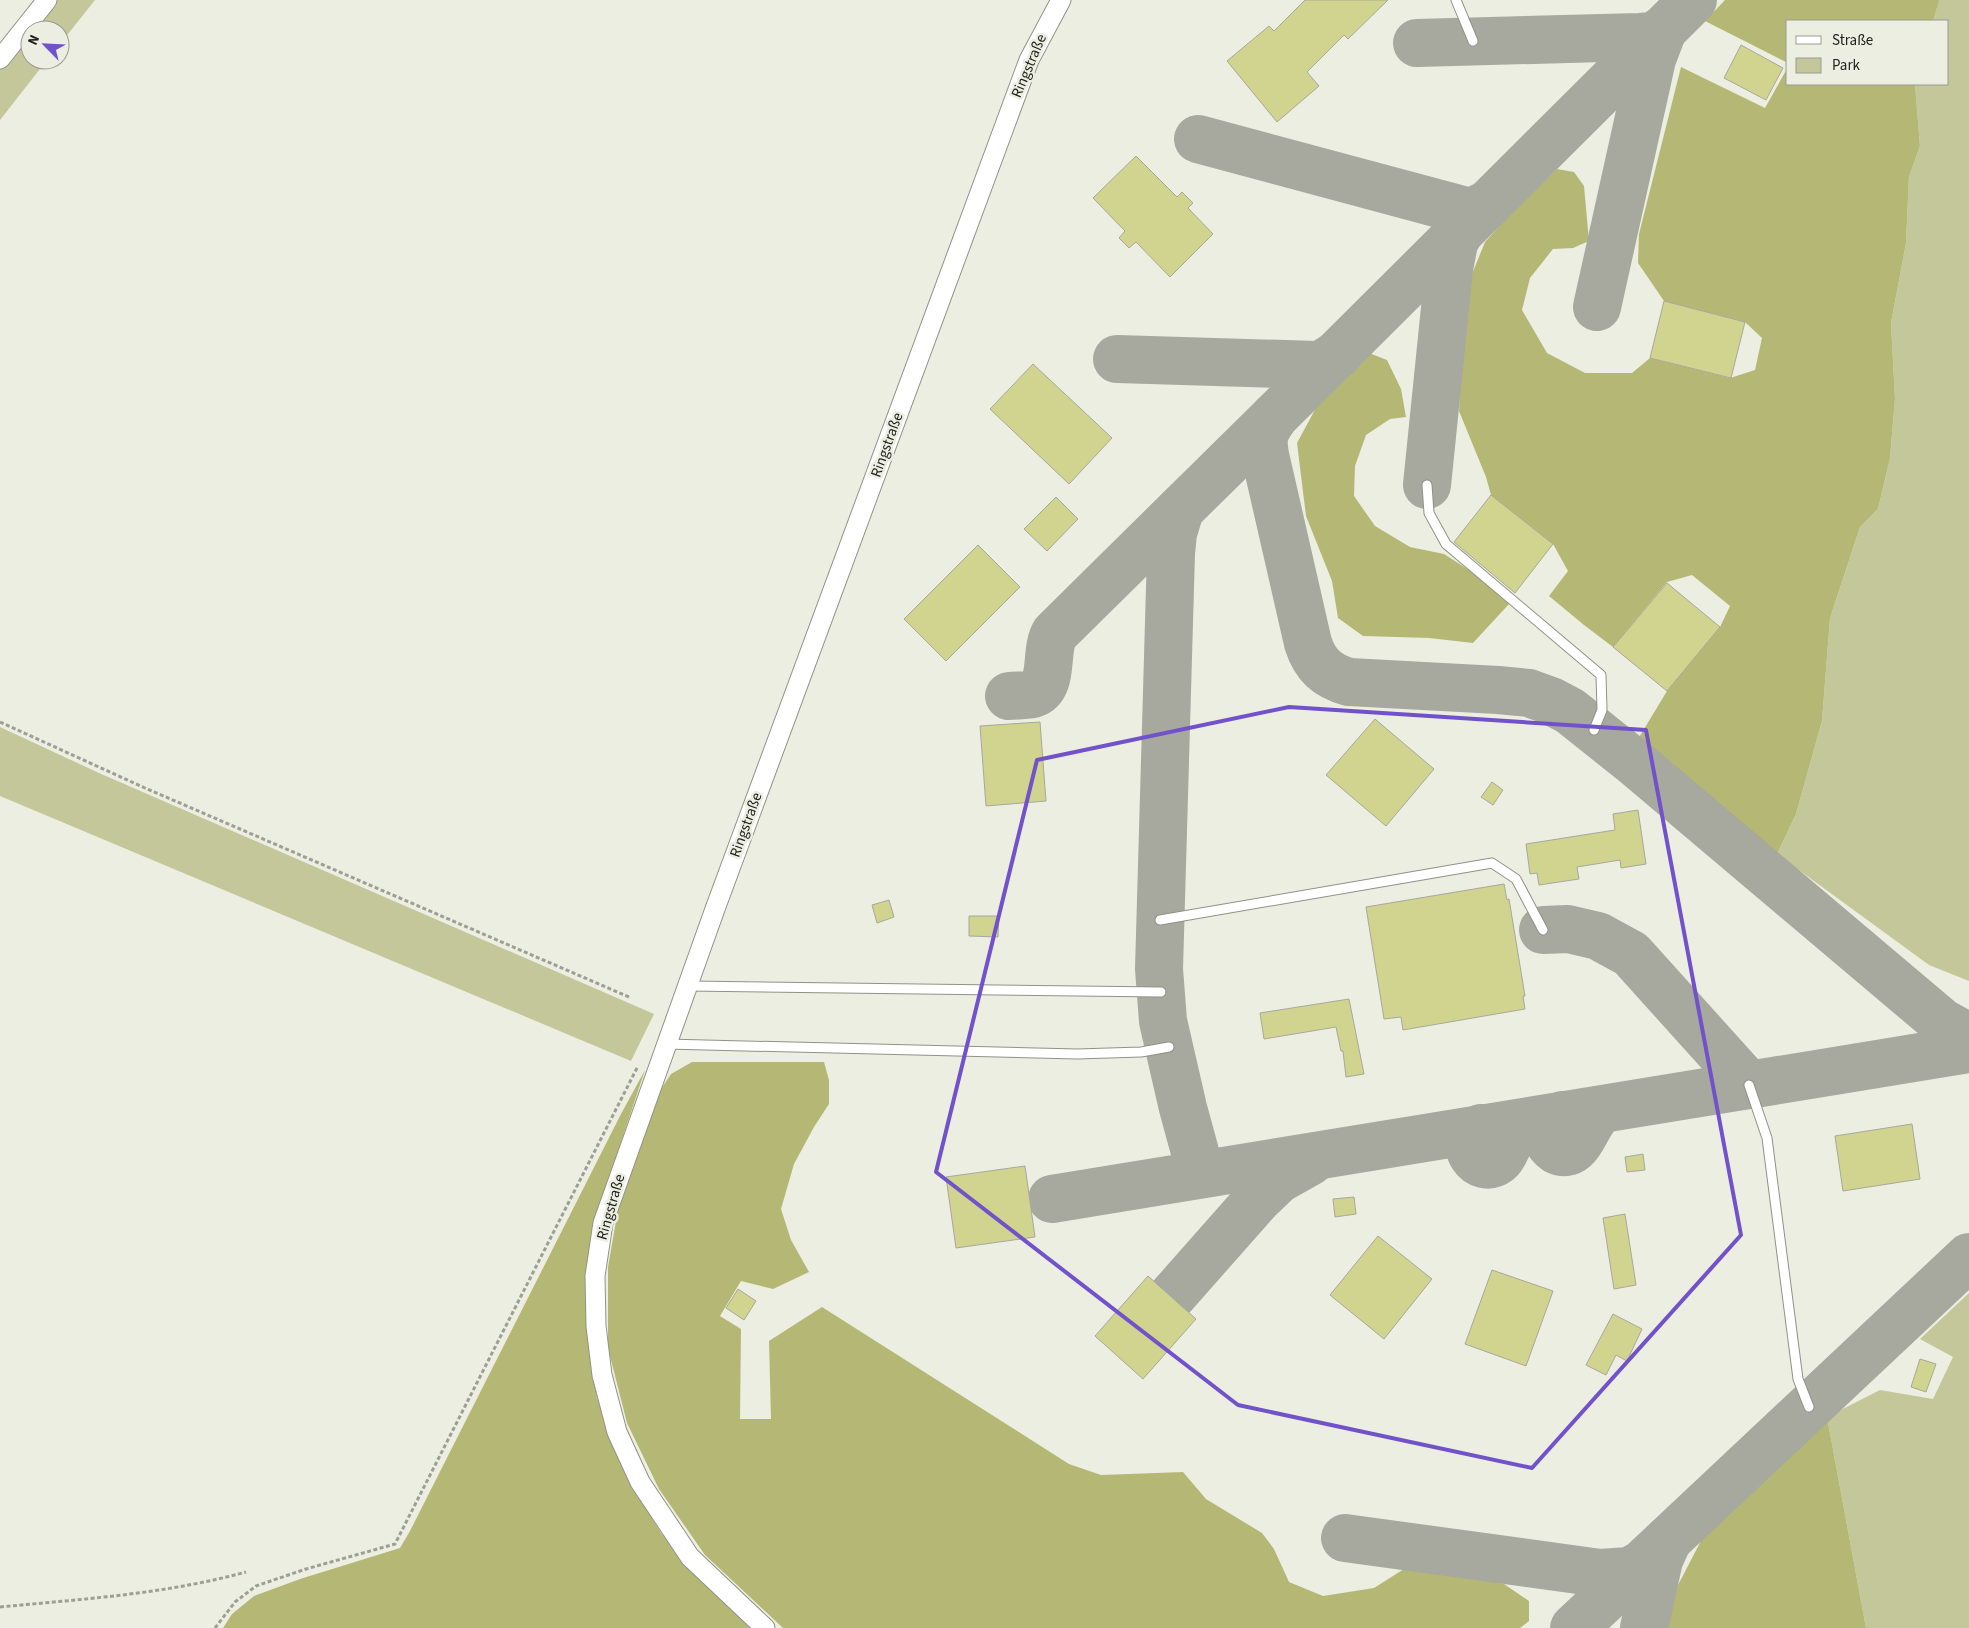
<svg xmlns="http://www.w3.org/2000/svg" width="1969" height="1628" font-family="'Source Sans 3',sans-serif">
  <rect width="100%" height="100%" fill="#eceee1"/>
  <g fill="#c4c79a">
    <path d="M 51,0 L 95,0 L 60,44 L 60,30 L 30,30 L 30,60 L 47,60 L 0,120 L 0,63 Z"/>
    <path d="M 1939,0 L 1969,0 L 1969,981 L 1929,965 L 1777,854 L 1796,814 L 1822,721 L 1830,618 L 1860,527 L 1878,509 L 1890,458 L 1895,399 L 1891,323 L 1906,243 L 1909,177 L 1920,146 L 1915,84 L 1948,84 L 1948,21 L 1933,21 Z"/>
    <path d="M 0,727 L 99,773 L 654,1014 L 631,1061 L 0,796 Z"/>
    <path d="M 1969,1293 L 1969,1628 L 1866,1628 L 1827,1417 L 1880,1390 L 1933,1399 L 1953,1357 L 1920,1339 Z"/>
  </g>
  <g fill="#b5b874">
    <path d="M 1725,0 L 1939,0 L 1939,1 L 1933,21 L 1788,21 L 1788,63 L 1705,21 Z"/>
    <path d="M 1681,67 L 1765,108 L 1788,67 L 1788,84 L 1915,84 L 1920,146 L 1909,177 L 1906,243 L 1891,323 L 1895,399 L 1890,458 L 1878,509 L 1860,527 L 1830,618 L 1822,721 L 1796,814 L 1777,854 L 1638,739 L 1667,691 L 1720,627 L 1730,606 L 1692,575 L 1667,582 L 1613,647 L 1584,625 L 1549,596 L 1568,571 L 1553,544 L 1491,495 L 1486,477 L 1459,411 L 1465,291 L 1485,242 L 1512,212 L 1557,169 L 1574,172 L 1584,186 L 1589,241 L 1573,248 L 1553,249 L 1530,278 L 1522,310 L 1547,353 L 1585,373 L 1632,373 L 1650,358 L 1730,378 L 1755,370 L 1762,338 L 1745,322 L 1664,301 L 1638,263 L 1639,234 Z"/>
    <path d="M 1364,351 L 1387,360 L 1401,389 L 1406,417 L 1390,419 L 1366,435 L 1355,466 L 1354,496 L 1375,526 L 1410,547 L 1444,554 L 1472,572 L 1509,604 L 1473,643 L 1429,638 L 1363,636 L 1338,618 L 1332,581 L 1306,516 L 1297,443 L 1324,393 Z"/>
    <path d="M 692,1062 L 824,1062 L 829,1080 L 829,1104 L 814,1127 L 794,1164 L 781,1209 L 791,1240 L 809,1272 L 773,1289 L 741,1281 L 720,1316 L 741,1329 L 740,1419 L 771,1419 L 769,1341 L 822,1307 L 1069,1464 L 1101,1475 L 1183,1472 L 1206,1499 L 1262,1533 L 1274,1549 L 1289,1582 L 1323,1596 L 1374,1588 L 1404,1569 L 1453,1572 L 1504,1584 L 1529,1601 L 1529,1621 L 1520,1628 L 783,1628 L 705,1555 L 659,1489 L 627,1423 L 608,1348 L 608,1267 L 619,1204 L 657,1095 L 671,1074 Z"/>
    <path d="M 645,1070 L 610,1175 L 592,1248 L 587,1326 L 597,1398 L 624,1471 L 661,1533 L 704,1584 L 753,1628 L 223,1628 L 232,1614 L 254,1596 L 300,1579 L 400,1548 L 410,1531 L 621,1114 Z"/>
    <path d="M 1827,1417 L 1866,1628 L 1667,1628 L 1677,1587 L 1705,1533 Z"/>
  </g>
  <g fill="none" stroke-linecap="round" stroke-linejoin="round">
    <g stroke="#a7a89e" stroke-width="48">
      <path d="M 1693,0 L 1275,416 C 1264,432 1262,436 1265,455 L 1308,643 C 1315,665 1327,676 1349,682 L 1498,690 L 1529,693 L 1551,701 L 1570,711 L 1634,762 L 1943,1023 L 1969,1037"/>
      <path d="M 1417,43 L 1640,37 L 1652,36 L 1663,30 L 1652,59 L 1597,307"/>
      <path d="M 1198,139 L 1466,211 L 1473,211 L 1488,204"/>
      <path d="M 1117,359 L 1317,365 L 1324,363 L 1338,354"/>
      <path d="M 1427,485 L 1449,269 L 1454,243 L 1460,231"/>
      <path d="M 1180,510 L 1173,533 L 1171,553 L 1159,969 L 1163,1021 L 1183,1108 L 1201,1174"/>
      <path d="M 1009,696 C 1017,695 1026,696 1033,694 C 1055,687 1044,650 1055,633 L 1275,416"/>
      <path d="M 1543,930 L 1568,929 L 1598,936 L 1631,954 L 1749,1085"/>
      <path d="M 1563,1115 L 1551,1121 L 1546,1134 C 1547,1141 1550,1146 1556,1150 C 1577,1160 1583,1133 1592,1121"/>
      <path d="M 1481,1128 C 1455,1144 1479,1175 1498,1161 C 1505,1156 1508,1140 1517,1131"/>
      <path d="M 1052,1199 L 1969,1049"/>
      <path d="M 1173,1295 L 1257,1200 L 1279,1179 L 1311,1161"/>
      <path d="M 1345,1538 L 1600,1573 L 1629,1571 L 1639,1566"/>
      <path d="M 1574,1628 L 1969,1257"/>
      <path d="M 1644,1628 L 1659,1560 L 1668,1540"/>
    </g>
  </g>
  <g fill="#d0d48e" stroke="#a7a89c">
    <path d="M 1305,0 L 1388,0 L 1348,39 L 1344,35 L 1307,72 L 1319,86 L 1277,122 L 1227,61 L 1269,26 L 1274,31 Z"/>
    <path d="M 1741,45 L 1783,68 L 1766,100 L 1724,78 Z"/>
    <path d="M 1136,156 L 1177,197 L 1182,192 L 1193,203 L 1188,208 L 1213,234 L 1170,277 L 1136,242 L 1129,248 L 1119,238 L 1125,231 L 1093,198 Z"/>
    <path d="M 1664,301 L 1745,322 L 1731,378 L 1650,358 Z"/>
    <path d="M 1033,364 L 1112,438 L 1069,484 L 990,409 Z"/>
    <path d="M 1491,495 L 1553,544 L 1515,593 L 1454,542 Z"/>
    <path d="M 1056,497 L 1078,519 L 1047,551 L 1024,529 Z"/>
    <path d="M 978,545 L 1020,587 L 946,661 L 904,619 Z"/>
    <path d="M 1667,583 L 1720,627 L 1667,691 L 1613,647 Z"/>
    <path d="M 1375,719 L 1434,769 L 1386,826 L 1326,775 Z"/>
    <path d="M 1040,722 L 1046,801 L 986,806 L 980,726 Z"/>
    <path d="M 1492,782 L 1503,790 L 1493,805 L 1481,797 Z"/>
    <path d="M 1638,810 L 1646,864 L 1621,868 L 1620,860 L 1577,867 L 1579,879 L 1539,885 L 1537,873 L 1530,874 L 1526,844 L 1615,830 L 1613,814 Z"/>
    <path d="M 1504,884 L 1507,900 L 1509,899 L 1525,996 L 1523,996 L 1525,1009 L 1403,1030 L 1401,1017 L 1384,1019 L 1366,907 Z"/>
    <path d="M 889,900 L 894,917 L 877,923 L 872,905 Z"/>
    <path d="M 969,916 L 999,916 L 998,937 L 969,936 Z"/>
    <path d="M 1349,999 L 1364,1074 L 1346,1077 L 1343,1051 L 1341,1051 L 1336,1027 L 1264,1039 L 1260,1013 Z"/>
    <path d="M 1912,1124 L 1920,1179 L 1843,1191 L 1835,1136 Z"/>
    <path d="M 1643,1154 L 1645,1170 L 1627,1172 L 1625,1157 Z"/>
    <path d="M 1025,1166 L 1035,1237 L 956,1248 L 946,1177 Z"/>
    <path d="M 1354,1197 L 1356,1214 L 1335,1217 L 1333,1199 Z"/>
    <path d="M 1625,1214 L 1636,1285 L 1614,1289 L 1603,1218 Z"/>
    <path d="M 1378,1236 L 1432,1279 L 1384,1339 L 1330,1295 Z"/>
    <path d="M 1492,1270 L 1553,1291 L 1526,1366 L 1465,1344 Z"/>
    <path d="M 1148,1276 L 1196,1319 L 1143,1379 L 1095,1336 Z"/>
    <path d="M 738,1289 L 756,1301 L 744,1320 L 726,1308 Z"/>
    <path d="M 1613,1314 L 1642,1329 L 1627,1361 L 1616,1355 L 1606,1375 L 1586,1365 Z"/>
    <path d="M 1920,1359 L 1936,1364 L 1926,1392 L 1911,1387 Z"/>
  </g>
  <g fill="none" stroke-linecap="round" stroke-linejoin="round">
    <defs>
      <g id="service">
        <path d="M 1456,0 L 1473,41"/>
        <path d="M 1427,485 L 1429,513 L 1446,544 L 1601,675 L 1602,710 L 1594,730"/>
        <path d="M 1160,920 L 1492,863 L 1516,879 L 1543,930"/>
        <path d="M 688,986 L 1161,992"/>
        <path d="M 666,1044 L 1077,1054 L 1141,1052 L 1169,1047"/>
        <path d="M 1749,1085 L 1767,1138 L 1798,1379 L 1809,1407"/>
      </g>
      <g id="minor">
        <path d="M 0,59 L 47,0"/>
        <path d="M 765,1628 L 690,1557 L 640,1482 L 617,1432 L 602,1375 L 596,1326 L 595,1276 L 603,1223 L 715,909 L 1029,60 L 1061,0"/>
      </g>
    </defs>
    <use href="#service" stroke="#919286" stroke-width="11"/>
    <use href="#minor" stroke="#919286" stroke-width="21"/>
    <g stroke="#9d9f95" stroke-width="3" stroke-dasharray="4 2.5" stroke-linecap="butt">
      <path d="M 0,722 L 145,788 L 629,997"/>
      <path d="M 0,1607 C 83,1599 166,1594 246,1572"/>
      <path d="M 215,1628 L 235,1602 L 256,1586 L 306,1569 L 395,1544 L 638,1066"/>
    </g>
    <use href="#service" stroke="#fff" stroke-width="9"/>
    <use href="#minor" stroke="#fff" stroke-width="19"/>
  </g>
  <path fill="none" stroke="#7152cb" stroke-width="4" stroke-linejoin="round" d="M 1289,707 L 1646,730 L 1741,1235 L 1532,1468 L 1238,1405 L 936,1172 L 1037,760 Z"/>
  <g text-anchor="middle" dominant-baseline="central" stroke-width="5" stroke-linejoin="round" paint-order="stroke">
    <g font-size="15" fill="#20211c" stroke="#eceee1">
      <text transform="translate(1029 66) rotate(-67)">Ringstraße</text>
      <text transform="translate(887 445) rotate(-70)">Ringstraße</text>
      <text transform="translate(746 825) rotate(-70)">Ringstraße</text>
      <text transform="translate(611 1207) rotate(-74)">Ringstraße</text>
    </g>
  </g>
  <rect x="1786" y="20" width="162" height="65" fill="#eceee1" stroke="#9a9c92"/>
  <rect x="1796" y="36" width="25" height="8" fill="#ffffff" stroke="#9a9c92"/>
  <text x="1832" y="45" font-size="15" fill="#20211c">Straße</text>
  <rect x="1796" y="58" width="25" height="15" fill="#c4c79a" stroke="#9a9c92"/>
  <text x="1832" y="70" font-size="15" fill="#20211c">Park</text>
  <g transform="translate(45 45) rotate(294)"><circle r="24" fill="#eceee1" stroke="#9a9c92"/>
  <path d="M0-4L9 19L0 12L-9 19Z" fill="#7152cb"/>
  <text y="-8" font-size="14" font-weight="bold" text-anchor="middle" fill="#20211c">N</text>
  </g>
</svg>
